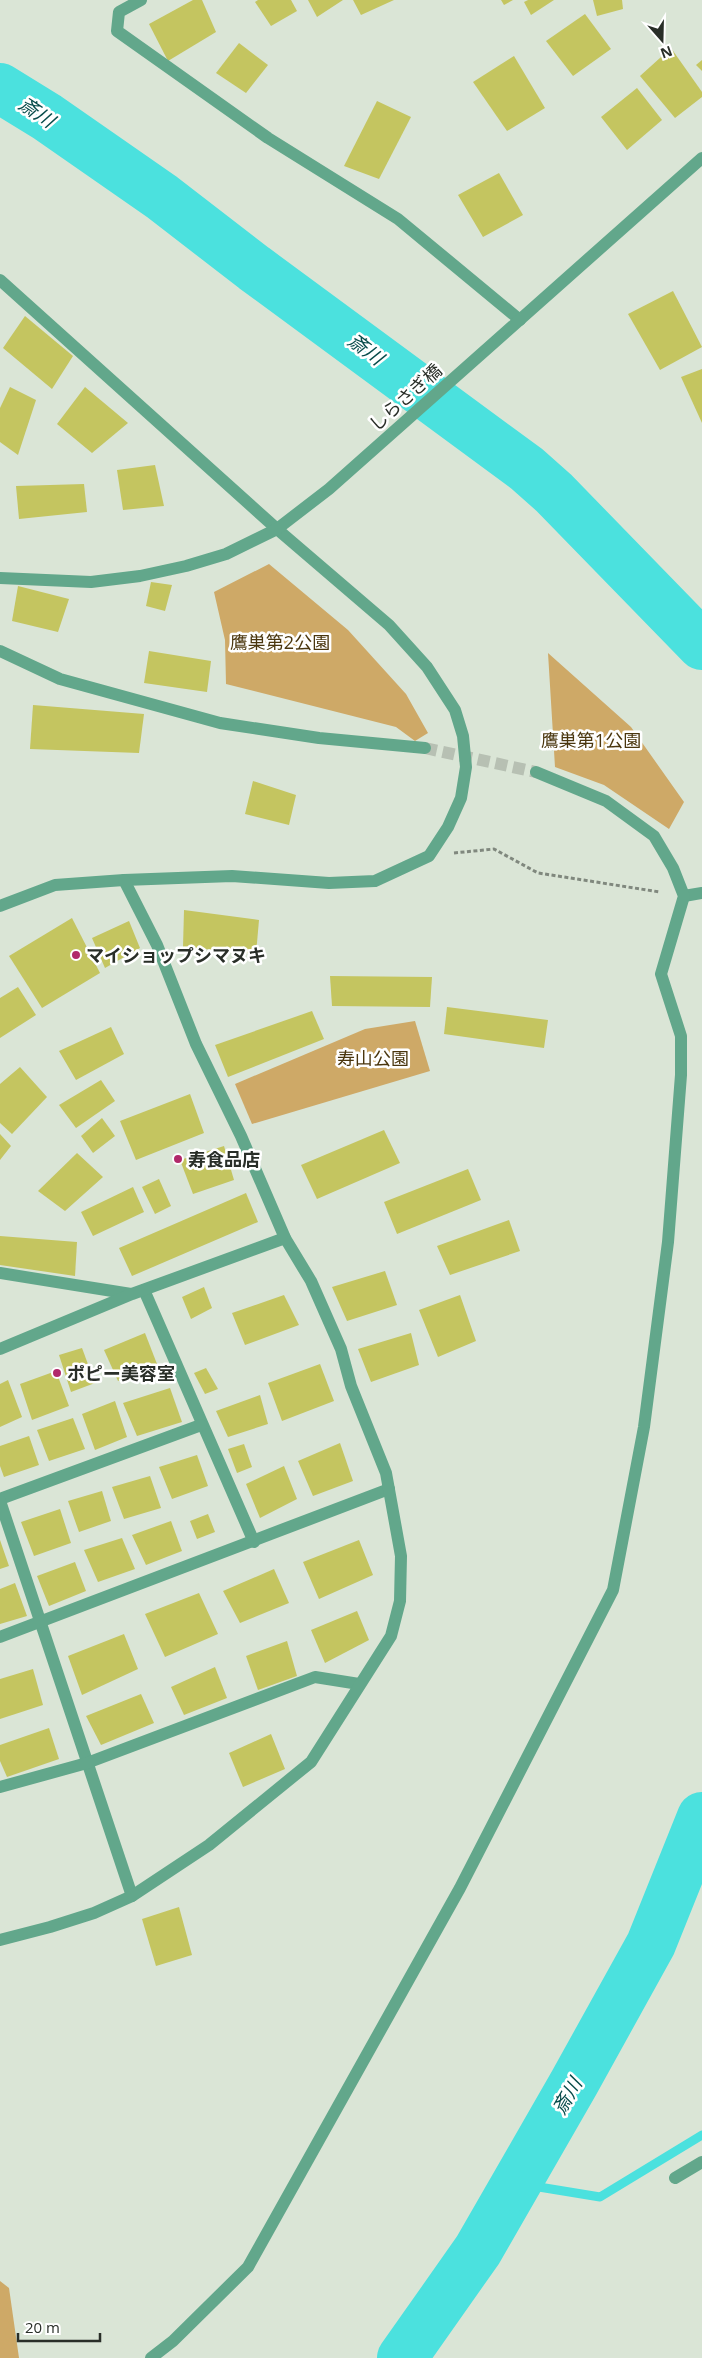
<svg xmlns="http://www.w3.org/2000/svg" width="702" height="2358" font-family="'Open Sans','Noto Sans JP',sans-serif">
  <rect width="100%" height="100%" fill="#dae5d6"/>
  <g fill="#cea967">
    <path d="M 269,564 L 348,630 L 406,694 L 428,733 L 415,741 L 396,727 L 226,684 L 225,640 L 214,592 Z"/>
    <path d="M 548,653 L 631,727 L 684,802 L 669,829 L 604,785 L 555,767 Z"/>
    <path d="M 415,1021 L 430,1071 L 252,1124 L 235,1084 L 365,1029 Z"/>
    <path d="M 0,2281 L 9,2288 L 19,2358 L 0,2358 Z"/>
  </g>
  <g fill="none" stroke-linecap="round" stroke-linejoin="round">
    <path stroke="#4be1de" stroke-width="9" d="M 518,2179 L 539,2187 L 600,2197 L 702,2135"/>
    <g stroke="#4be1de" stroke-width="50">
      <path d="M 0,88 L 47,117 L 162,197 L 254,268 L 527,469 L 554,493 L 702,645"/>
      <path d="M 402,2358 L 478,2250 L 574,2083 L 651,1944 L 702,1817"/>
    </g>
  </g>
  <g fill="#c4c560">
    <path d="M 193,0 L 202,0 L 216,32 L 168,61 L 149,24 Z"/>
    <path d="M 258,0 L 291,0 L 297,11 L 271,26 L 255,2 Z"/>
    <path d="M 308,0 L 343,0 L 317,17 Z"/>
    <path d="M 353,0 L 394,0 L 361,15 Z"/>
    <path d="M 501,0 L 513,0 L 504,5 Z"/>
    <path d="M 528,0 L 554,0 L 531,15 L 524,2 Z"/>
    <path d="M 593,0 L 622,0 L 623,9 L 597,16 Z"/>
    <path d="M 585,14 L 611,49 L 573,76 L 546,41 Z"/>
    <path d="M 239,43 L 268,65 L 246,93 L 216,73 Z"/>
    <path d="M 671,48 L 702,92 L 702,97 L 675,118 L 640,76 Z"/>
    <path d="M 514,56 L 545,108 L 507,131 L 473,82 Z"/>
    <path d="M 702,60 L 702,71 L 696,65 Z"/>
    <path d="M 637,88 L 662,120 L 627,150 L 601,117 Z"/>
    <path d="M 377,101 L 411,117 L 379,179 L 344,166 Z"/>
    <path d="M 499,173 L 523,215 L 483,237 L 458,195 Z"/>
    <path d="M 673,291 L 702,347 L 660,370 L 628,314 Z"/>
    <path d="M 25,316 L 73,356 L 52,389 L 3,348 Z"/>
    <path d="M 702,369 L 702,423 L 681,377 Z"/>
    <path d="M 10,387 L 36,400 L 18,455 L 0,442 L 0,408 Z"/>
    <path d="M 85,387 L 128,423 L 92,453 L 57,424 Z"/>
    <path d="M 155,465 L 164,506 L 123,510 L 117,470 Z"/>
    <path d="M 84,484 L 87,512 L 19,519 L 16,486 Z"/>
    <path d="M 151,582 L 172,585 L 165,611 L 146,606 Z"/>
    <path d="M 18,586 L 69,599 L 58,632 L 12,621 Z"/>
    <path d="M 149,651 L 211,661 L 207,692 L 144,683 Z"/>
    <path d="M 33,705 L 144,714 L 139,753 L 30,749 Z"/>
    <path d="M 253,781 L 296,795 L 289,825 L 245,814 Z"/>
    <path d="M 184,910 L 259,920 L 256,954 L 183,947 Z"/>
    <path d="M 72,918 L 100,973 L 42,1008 L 9,956 Z"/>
    <path d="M 129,921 L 140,948 L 105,968 L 92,938 Z"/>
    <path d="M 330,976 L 432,977 L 430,1007 L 332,1006 Z"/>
    <path d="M 18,987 L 36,1015 L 0,1038 L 0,998 Z"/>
    <path d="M 447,1007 L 548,1020 L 544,1048 L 444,1034 Z"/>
    <path d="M 312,1011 L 324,1039 L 228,1077 L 215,1045 Z"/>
    <path d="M 111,1027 L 124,1054 L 76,1080 L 59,1051 Z"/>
    <path d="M 20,1067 L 47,1097 L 12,1134 L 0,1123 L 0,1084 Z"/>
    <path d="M 101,1080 L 115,1101 L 76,1128 L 59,1105 Z"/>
    <path d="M 190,1094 L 204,1133 L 136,1160 L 120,1121 Z"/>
    <path d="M 102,1118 L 115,1136 L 93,1153 L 81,1136 Z"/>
    <path d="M 384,1130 L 400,1163 L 317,1199 L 301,1165 Z"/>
    <path d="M 0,1134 L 11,1146 L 0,1160 Z"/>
    <path d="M 224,1146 L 234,1180 L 193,1194 L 180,1160 Z"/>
    <path d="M 77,1153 L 103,1177 L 65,1211 L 38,1191 Z"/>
    <path d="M 468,1169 L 481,1200 L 397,1234 L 384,1202 Z"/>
    <path d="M 159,1179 L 171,1206 L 155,1214 L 142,1187 Z"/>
    <path d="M 133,1187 L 144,1212 L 93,1236 L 81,1212 Z"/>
    <path d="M 246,1193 L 258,1222 L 132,1276 L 119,1248 Z"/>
    <path d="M 509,1220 L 520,1251 L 450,1275 L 437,1246 Z"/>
    <path d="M 0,1236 L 77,1242 L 75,1276 L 0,1265 Z"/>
    <path d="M 385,1271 L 397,1305 L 347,1321 L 332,1287 Z"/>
    <path d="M 204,1287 L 212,1308 L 191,1319 L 182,1297 Z"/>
    <path d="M 284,1295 L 299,1325 L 245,1345 L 232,1313 Z"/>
    <path d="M 460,1295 L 476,1341 L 438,1357 L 419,1310 Z"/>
    <path d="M 145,1333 L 157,1364 L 118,1381 L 104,1350 Z"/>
    <path d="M 411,1333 L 419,1365 L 371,1382 L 358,1349 Z"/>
    <path d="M 82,1348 L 95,1383 L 71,1392 L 59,1355 Z"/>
    <path d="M 320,1364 L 334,1401 L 282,1421 L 268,1383 Z"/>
    <path d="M 206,1368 L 218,1389 L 205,1394 L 194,1373 Z"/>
    <path d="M 56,1371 L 69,1406 L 32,1420 L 20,1384 Z"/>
    <path d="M 8,1380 L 22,1417 L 0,1427 L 0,1384 Z"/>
    <path d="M 170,1388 L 182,1422 L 137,1436 L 123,1403 Z"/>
    <path d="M 260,1395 L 268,1424 L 228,1437 L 216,1411 Z"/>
    <path d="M 115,1401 L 127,1437 L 95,1450 L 82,1414 Z"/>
    <path d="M 73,1418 L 85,1449 L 49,1461 L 37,1430 Z"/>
    <path d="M 29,1436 L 39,1465 L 4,1477 L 0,1466 L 0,1446 Z"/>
    <path d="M 340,1443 L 353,1481 L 313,1496 L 298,1461 Z"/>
    <path d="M 244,1444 L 252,1467 L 237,1473 L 228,1449 Z"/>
    <path d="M 197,1455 L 208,1486 L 172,1499 L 159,1467 Z"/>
    <path d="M 284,1466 L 297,1499 L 260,1518 L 246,1484 Z"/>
    <path d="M 150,1476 L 161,1508 L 124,1519 L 112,1487 Z"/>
    <path d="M 102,1491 L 111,1521 L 79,1532 L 68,1501 Z"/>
    <path d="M 60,1509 L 71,1543 L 34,1556 L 21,1522 Z"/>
    <path d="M 208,1514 L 215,1532 L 197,1539 L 190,1521 Z"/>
    <path d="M 171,1521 L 182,1551 L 146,1565 L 132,1535 Z"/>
    <path d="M 122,1538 L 135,1569 L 98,1582 L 84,1550 Z"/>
    <path d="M 0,1540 L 9,1566 L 0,1569 Z"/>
    <path d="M 359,1540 L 373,1575 L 319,1599 L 303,1562 Z"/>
    <path d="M 75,1562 L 86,1591 L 49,1606 L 37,1576 Z"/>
    <path d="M 274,1569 L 289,1603 L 240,1623 L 223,1591 Z"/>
    <path d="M 15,1583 L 27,1616 L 0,1624 L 0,1589 Z"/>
    <path d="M 199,1593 L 218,1634 L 165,1657 L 145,1614 Z"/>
    <path d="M 357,1611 L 369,1640 L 325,1663 L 311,1630 Z"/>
    <path d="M 124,1634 L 138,1669 L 82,1695 L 68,1656 Z"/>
    <path d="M 287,1641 L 297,1676 L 258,1690 L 246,1656 Z"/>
    <path d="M 215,1667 L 227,1698 L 184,1715 L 171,1687 Z"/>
    <path d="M 33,1669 L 43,1705 L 0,1719 L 0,1679 Z"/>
    <path d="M 141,1694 L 154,1723 L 101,1745 L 86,1716 Z"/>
    <path d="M 49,1728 L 59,1759 L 7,1777 L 0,1761 L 0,1745 Z"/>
    <path d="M 271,1734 L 285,1769 L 243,1787 L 229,1753 Z"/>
    <path d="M 179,1907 L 192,1955 L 156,1966 L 142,1919 Z"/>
  </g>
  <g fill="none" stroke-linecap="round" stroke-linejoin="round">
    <path stroke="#b7c0b3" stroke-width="12" stroke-dasharray="12 6" stroke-linecap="butt" d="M 425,748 L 536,772"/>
    <path stroke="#80887e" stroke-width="3" stroke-dasharray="4 2.5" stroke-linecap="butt" d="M 454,853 L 494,849 L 538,873 L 660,892"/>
    <g stroke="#62a78b" stroke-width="12">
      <path d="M 141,0 L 119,12 L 117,31 L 268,138 L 398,219 L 520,320"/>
      <path d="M 0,280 L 277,529 L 389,625 L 427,667 L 455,710 L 463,736 L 466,767 L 461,798 L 448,827 L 429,856 L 375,881 L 329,883 L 232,876 L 124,880 L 55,885 L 0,906"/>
      <path d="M 0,578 L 91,582 L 140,576 L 186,566 L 226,554 L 277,529 L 329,489 L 702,158"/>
      <path d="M 0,651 L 60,679 L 220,723 L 319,738 L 425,748"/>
      <path d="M 684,896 L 702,893"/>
      <path d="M 0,1273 L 131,1294"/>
      <path d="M 144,1290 L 254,1542"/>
      <path d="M 0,1349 L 132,1294 L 285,1238"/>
      <path d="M 0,1499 L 201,1425"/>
      <path d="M 0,1501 L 132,1896"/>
      <path d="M 0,1637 L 389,1489"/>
      <path d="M 0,1787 L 87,1763 L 315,1677 L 359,1684"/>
      <path d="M 0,1940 L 50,1927 L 94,1913 L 132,1896 L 209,1845 L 311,1762 L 391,1636 L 400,1601 L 401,1556 L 386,1473 L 351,1386 L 341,1349 L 311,1281 L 285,1238 L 241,1136 L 196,1044 L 157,945 L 124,880"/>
      <path d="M 675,2178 L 702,2162"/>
      <path d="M 151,2358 L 173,2341 L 248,2267 L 460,1888 L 613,1590 L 644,1427 L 668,1242 L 681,1075 L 681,1036 L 661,974 L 684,896 L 673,868 L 654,836 L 606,801 L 536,772"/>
    </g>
  </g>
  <g fill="#b1296a" stroke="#fff" stroke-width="2">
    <circle cx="76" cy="955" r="5"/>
    <circle cx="178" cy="1159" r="5"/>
    <circle cx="57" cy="1373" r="5"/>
  </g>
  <g text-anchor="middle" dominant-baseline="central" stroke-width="5" stroke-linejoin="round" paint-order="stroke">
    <g font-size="18" fill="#292e28" stroke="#fff">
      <text transform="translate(405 397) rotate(-42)">しらさぎ橋</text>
    </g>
    <g font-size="18" fill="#4a360e" stroke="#fff">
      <text x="280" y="642">鷹巣第2公園</text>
      <text x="591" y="740">鷹巣第1公園</text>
      <text x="373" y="1058">寿山公園</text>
    </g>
    <g font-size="18" font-weight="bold" fill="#292e28" stroke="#fff" text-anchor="start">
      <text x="86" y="955">マイショップシマヌキ</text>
      <text x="188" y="1159">寿食品店</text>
      <text x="67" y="1373">ポピー美容室</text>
    </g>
    <g font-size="19" font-style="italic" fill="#084c4b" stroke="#fff">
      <text transform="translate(37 112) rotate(34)">斎川</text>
      <text transform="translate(366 349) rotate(37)">斎川</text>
      <text transform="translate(567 2096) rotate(-60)">斎川</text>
    </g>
  </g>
  <g transform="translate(662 40) rotate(160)" stroke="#ffffff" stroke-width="4" paint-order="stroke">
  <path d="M0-4L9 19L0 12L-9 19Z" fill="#292e28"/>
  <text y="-8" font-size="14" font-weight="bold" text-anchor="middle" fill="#292e28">N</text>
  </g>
  <path d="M18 2333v8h82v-8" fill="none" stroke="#292e28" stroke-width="2.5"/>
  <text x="25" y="2333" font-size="15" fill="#292e28" stroke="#ffffff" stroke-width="4" paint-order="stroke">20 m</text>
</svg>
